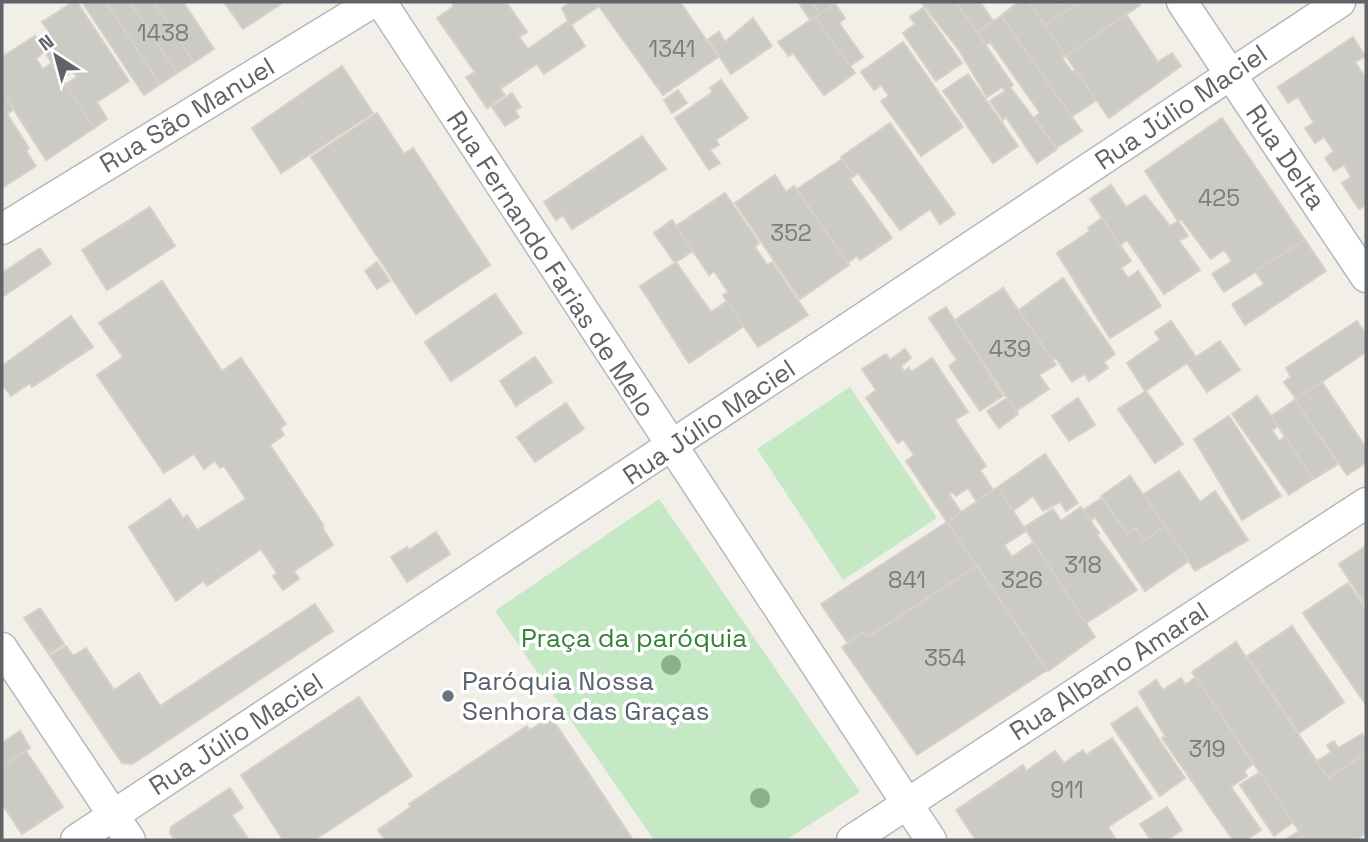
<svg xmlns="http://www.w3.org/2000/svg" width="1368" height="842" font-family="'Space Grotesk',sans-serif">
  <rect width="100%" height="100%" fill="#f1efe8"/>
  <g fill="#c5e8c5">
    <path d="M 850,387 L 937,518 L 843,580 L 757,449 Z"/>
    <path d="M 659,499 L 860,792 L 786,840 L 654,840 L 495,611 Z"/>
  </g>
  <g fill="#cccac5" stroke="#d6d1c6" stroke-width="2">
    <path d="M 73,2 L 77,2 L 129,81 L 97,102 L 107,119 L 94,128 L 66,84 L 77,77 L 72,71 L 62,78 L 37,40 L 49,32 L 42,22 Z"/>
    <path d="M 82,2 L 106,2 L 160,84 L 144,95 Z"/>
    <path d="M 106,2 L 130,2 L 177,73 L 160,84 Z"/>
    <path d="M 130,2 L 154,2 L 194,62 L 177,73 Z"/>
    <path d="M 154,2 L 183,2 L 214,49 L 194,62 Z"/>
    <path d="M 224,2 L 284,2 L 243,29 Z"/>
    <path d="M 453,2 L 506,2 L 527,32 L 519,37 L 528,49 L 568,21 L 562,8 L 572,2 L 596,2 L 599,6 L 571,25 L 585,46 L 544,74 L 537,64 L 500,89 L 505,95 L 487,108 L 466,77 L 475,72 L 437,18 L 453,7 Z"/>
    <path d="M 596,2 L 680,2 L 718,57 L 663,95 Z"/>
    <path d="M 798,2 L 812,2 L 820,14 L 810,20 Z"/>
    <path d="M 812,2 L 838,2 L 820,14 Z"/>
    <path d="M 921,2 L 956,2 L 1013,85 L 1010,87 L 1057,149 L 1037,163 L 1006,117 L 1003,120 L 990,101 L 1005,91 L 1002,87 L 987,97 L 959,50 Z"/>
    <path d="M 956,2 L 980,2 L 993,21 L 977,32 Z"/>
    <path d="M 1018,2 L 1029,2 L 1066,56 L 1062,58 L 1072,72 L 1076,70 L 1097,100 L 1071,117 L 1001,16 Z"/>
    <path d="M 1029,2 L 1057,2 L 1059,5 L 1062,2 L 1081,2 L 1045,25 Z"/>
    <path d="M 1081,2 L 1138,2 L 1140,5 L 1066,56 L 1045,25 Z"/>
    <path d="M 835,4 L 845,18 L 839,23 L 863,57 L 850,66 L 815,17 Z"/>
    <path d="M 923,8 L 962,63 L 936,81 L 903,33 L 915,24 L 910,17 Z"/>
    <path d="M 1126,14 L 1158,62 L 1172,53 L 1181,66 L 1109,118 L 1066,56 Z"/>
    <path d="M 1001,16 L 1082,131 L 1056,148 L 1035,117 L 1040,113 L 990,42 L 986,45 L 977,33 Z"/>
    <path d="M 815,17 L 855,73 L 824,95 L 793,53 L 789,56 L 778,42 Z"/>
    <path d="M 753,18 L 772,46 L 731,74 L 708,39 L 719,32 L 725,42 Z"/>
    <path d="M 35,36 L 44,51 L 36,59 L 43,69 L 52,63 L 94,128 L 46,160 L 2,91 L 2,57 Z"/>
    <path d="M 1353,37 L 1365,56 L 1355,62 L 1366,79 L 1366,205 L 1359,209 L 1342,183 L 1351,177 L 1344,165 L 1334,171 L 1325,158 L 1334,151 L 1324,137 L 1315,143 L 1305,128 L 1314,123 L 1298,97 L 1288,103 L 1278,87 Z"/>
    <path d="M 903,42 L 963,127 L 921,156 L 881,101 L 889,96 L 881,85 L 874,90 L 861,72 Z"/>
    <path d="M 342,66 L 373,113 L 281,173 L 252,128 Z"/>
    <path d="M 968,74 L 1018,146 L 993,163 L 943,91 Z"/>
    <path d="M 721,80 L 748,118 L 716,140 L 719,145 L 710,150 L 720,163 L 709,170 L 675,118 L 713,92 L 710,88 Z"/>
    <path d="M 678,90 L 687,103 L 672,113 L 664,100 Z"/>
    <path d="M 2,91 L 14,109 L 7,114 L 29,148 L 26,151 L 36,166 L 2,188 Z"/>
    <path d="M 512,93 L 521,107 L 515,111 L 519,117 L 505,126 L 492,107 Z"/>
    <path d="M 377,113 L 404,154 L 413,148 L 490,265 L 416,314 L 311,157 Z"/>
    <path d="M 1222,118 L 1305,240 L 1224,292 L 1212,274 L 1232,261 L 1224,250 L 1211,259 L 1181,219 L 1178,221 L 1145,171 Z"/>
    <path d="M 890,123 L 955,214 L 940,224 L 930,209 L 900,230 L 858,173 L 854,176 L 841,157 Z"/>
    <path d="M 642,136 L 666,169 L 572,229 L 563,215 L 556,220 L 544,202 Z"/>
    <path d="M 842,159 L 854,176 L 850,179 L 892,238 L 860,260 L 857,256 L 847,263 L 797,189 Z"/>
    <path d="M 775,175 L 786,192 L 794,186 L 849,265 L 800,299 L 735,203 Z"/>
    <path d="M 1111,185 L 1126,207 L 1145,195 L 1170,226 L 1178,221 L 1188,236 L 1179,241 L 1200,270 L 1164,294 L 1127,240 L 1120,245 L 1090,199 Z"/>
    <path d="M 725,193 L 759,243 L 755,247 L 767,265 L 772,262 L 808,315 L 758,347 L 723,295 L 728,292 L 714,271 L 709,275 L 676,226 Z"/>
    <path d="M 150,207 L 175,246 L 107,290 L 82,250 Z"/>
    <path d="M 1102,218 L 1131,261 L 1121,268 L 1128,278 L 1138,271 L 1161,306 L 1110,338 L 1057,253 L 1090,231 L 1088,228 Z"/>
    <path d="M 672,220 L 693,251 L 676,262 L 682,271 L 711,312 L 727,301 L 744,326 L 689,363 L 640,286 L 675,263 L 654,233 Z"/>
    <path d="M 1305,240 L 1326,271 L 1245,325 L 1232,304 L 1264,284 L 1255,271 Z"/>
    <path d="M 40,248 L 51,264 L 2,297 L 2,273 Z"/>
    <path d="M 377,262 L 390,281 L 377,289 L 365,271 Z"/>
    <path d="M 1063,278 L 1115,354 L 1104,362 L 1108,368 L 1089,381 L 1085,374 L 1072,382 L 1056,358 L 1053,361 L 1019,310 Z"/>
    <path d="M 162,281 L 222,371 L 241,358 L 286,424 L 280,428 L 284,435 L 270,445 L 324,526 L 322,527 L 333,545 L 294,571 L 299,579 L 283,590 L 273,576 L 277,573 L 261,549 L 207,586 L 203,581 L 176,601 L 129,527 L 170,499 L 183,518 L 187,515 L 197,530 L 246,499 L 224,466 L 220,468 L 215,461 L 204,469 L 194,454 L 164,473 L 97,375 L 123,357 L 99,323 Z"/>
    <path d="M 1003,288 L 1056,365 L 1039,375 L 1049,389 L 1016,411 L 955,320 Z"/>
    <path d="M 495,294 L 522,333 L 451,381 L 425,342 Z"/>
    <path d="M 946,307 L 1003,396 L 980,411 L 949,366 L 957,360 L 929,318 Z"/>
    <path d="M 71,316 L 93,347 L 32,387 L 30,383 L 11,396 L 2,384 L 2,366 Z"/>
    <path d="M 1171,321 L 1196,357 L 1145,391 L 1127,363 L 1160,340 L 1155,332 Z"/>
    <path d="M 1357,321 L 1366,335 L 1366,352 L 1296,399 L 1284,382 L 1291,377 L 1286,368 Z"/>
    <path d="M 1220,341 L 1240,370 L 1207,392 L 1187,363 Z"/>
    <path d="M 905,349 L 911,358 L 901,366 L 904,371 L 909,368 L 911,372 L 932,358 L 968,412 L 955,420 L 986,466 L 980,470 L 993,490 L 977,502 L 968,488 L 956,496 L 952,492 L 949,494 L 961,512 L 947,522 L 906,461 L 914,455 L 910,449 L 903,439 L 898,443 L 866,398 L 876,390 L 862,369 L 886,354 L 890,360 Z"/>
    <path d="M 535,357 L 552,382 L 516,406 L 500,381 Z"/>
    <path d="M 1322,382 L 1366,448 L 1366,463 L 1347,475 L 1295,400 Z"/>
    <path d="M 1146,391 L 1183,444 L 1155,463 L 1118,409 Z"/>
    <path d="M 1257,396 L 1278,426 L 1272,430 L 1279,441 L 1285,437 L 1313,479 L 1289,495 L 1232,414 Z"/>
    <path d="M 1007,398 L 1018,414 L 999,428 L 987,411 Z"/>
    <path d="M 1078,398 L 1095,425 L 1069,441 L 1052,416 Z"/>
    <path d="M 1295,400 L 1338,464 L 1314,479 L 1271,416 Z"/>
    <path d="M 566,403 L 584,429 L 535,462 L 517,437 Z"/>
    <path d="M 1229,416 L 1281,496 L 1242,520 L 1194,439 Z"/>
    <path d="M 1045,454 L 1078,503 L 1066,511 L 1060,502 L 1043,511 L 1033,496 L 1013,511 L 998,487 Z"/>
    <path d="M 1179,471 L 1200,502 L 1215,491 L 1248,540 L 1195,571 L 1144,494 Z"/>
    <path d="M 1130,476 L 1165,526 L 1144,541 L 1136,528 L 1127,534 L 1101,496 Z"/>
    <path d="M 998,487 L 1026,531 L 1004,545 L 1012,557 L 1034,542 L 1095,637 L 1048,671 L 947,522 Z"/>
    <path d="M 1102,498 L 1127,534 L 1136,528 L 1144,541 L 1165,526 L 1189,561 L 1145,591 L 1095,517 L 1090,521 L 1083,510 Z"/>
    <path d="M 1081,507 L 1099,533 L 1094,537 L 1097,535 L 1137,590 L 1086,623 L 1024,527 L 1053,509 L 1061,521 Z"/>
    <path d="M 947,522 L 977,566 L 868,637 L 864,632 L 848,643 L 821,604 Z"/>
    <path d="M 436,532 L 450,554 L 407,582 L 391,557 L 407,547 L 409,550 Z"/>
    <path d="M 1366,546 L 1366,606 L 1339,564 Z"/>
    <path d="M 977,566 L 1047,670 L 917,755 L 842,647 L 864,632 L 868,637 Z"/>
    <path d="M 1348,583 L 1366,610 L 1366,705 L 1303,613 Z"/>
    <path d="M 315,604 L 333,631 L 132,764 L 122,763 L 50,656 L 66,646 L 73,656 L 86,648 L 114,690 L 139,673 L 160,706 Z"/>
    <path d="M 40,608 L 64,644 L 49,654 L 24,618 Z"/>
    <path d="M 1292,626 L 1344,702 L 1299,733 L 1247,656 Z"/>
    <path d="M 1236,642 L 1328,778 L 1366,753 L 1366,833 L 1356,840 L 1305,840 L 1192,672 Z"/>
    <path d="M 1196,677 L 1253,764 L 1244,771 L 1247,776 L 1231,787 L 1261,830 L 1246,840 L 1233,840 L 1162,738 L 1165,736 L 1139,692 L 1156,680 L 1163,690 L 1181,678 L 1185,685 Z"/>
    <path d="M 359,697 L 412,776 L 314,840 L 283,840 L 241,775 Z"/>
    <path d="M 1137,707 L 1185,778 L 1160,796 L 1111,724 Z"/>
    <path d="M 551,717 L 633,840 L 385,840 L 378,830 L 411,807 L 409,804 L 527,726 L 530,730 Z"/>
    <path d="M 20,731 L 30,748 L 2,767 L 2,743 Z"/>
    <path d="M 1362,734 L 1366,740 L 1366,753 L 1328,778 L 1317,761 L 1331,752 L 1327,745 L 1334,741 L 1338,748 Z"/>
    <path d="M 1112,738 L 1152,798 L 1108,827 L 1116,840 L 976,840 L 956,810 L 1023,765 L 1026,771 L 1055,751 L 1064,763 L 1083,750 L 1086,755 Z"/>
    <path d="M 26,751 L 63,807 L 22,834 L 2,804 L 2,767 Z"/>
    <path d="M 1260,772 L 1293,822 L 1274,836 L 1240,785 Z"/>
    <path d="M 230,788 L 243,808 L 232,815 L 249,840 L 175,840 L 170,833 L 171,827 Z"/>
    <path d="M 1167,807 L 1182,830 L 1167,840 L 1151,840 L 1140,824 Z"/>
    <path d="M 1299,831 L 1305,840 L 1285,840 Z"/>
  </g>
  <g fill="none" stroke-linecap="round" stroke-linejoin="round">
    <defs>
      <g id="minor">
        <path d="M 381,2 L 931,840"/>
        <path d="M 1182,2 L 1366,277"/>
        <path d="M 2,229 L 373,2"/>
        <path d="M 2,648 L 130,840"/>
        <path d="M 76,840 L 1340,2"/>
        <path d="M 852,840 L 1366,503"/>
      </g>
    </defs>
    <use href="#minor" stroke="#b5b8bc" stroke-width="33"/>
    <use href="#minor" stroke="#fff" stroke-width="30"/>
  </g>
  <g fill="#89b387">
    <circle cx="671" cy="665" r="10"/>
    <circle cx="760" cy="798" r="10"/>
  </g>
  <circle fill="#6b7280" stroke="#fff" stroke-width="2.5" cx="448" cy="696" r="7"/>
  <g text-anchor="middle" dominant-baseline="central" stroke-width="7" stroke-linejoin="round" paint-order="stroke">
    <g font-size="23" fill="#7a7d7f">
      <text x="163" y="33">1438</text>
      <text x="672" y="49">1341</text>
      <text x="1219" y="198">425</text>
      <text x="791" y="233">352</text>
      <text x="1010" y="349">439</text>
      <text x="1083" y="565">318</text>
      <text x="907" y="580">841</text>
      <text x="1022" y="580">326</text>
      <text x="945" y="658">354</text>
      <text x="1207" y="749">319</text>
      <text x="1067" y="790">911</text>
    </g>
    <g font-size="26" fill="#5f6368" stroke="#fff">
      <text transform="translate(1181 107) rotate(-34)">Rua Júlio Maciel</text>
      <text transform="translate(187 115) rotate(-31)">Rua São Manuel</text>
      <text transform="translate(1286 157) rotate(56)">Rua Delta</text>
      <text transform="translate(551 264) rotate(57)">Rua Fernando Farias de Melo</text>
      <text transform="translate(709 422) rotate(-34)">Rua Júlio Maciel</text>
      <text transform="translate(1109 671) rotate(-33)">Rua Albano Amaral</text>
      <text transform="translate(236 734) rotate(-33)">Rua Júlio Maciel</text>
    </g>
    <g font-size="26" fill="#348238" stroke="#fff">
      <text x="634" y="638">Praça da paróquia</text>
    </g>
    <g font-size="26" fill="#5b616d" stroke="#fff" text-anchor="start">
      <text x="462" y="681">Paróquia Nossa<tspan x="462" dy="30">Senhora das Graças</tspan></text>
    </g>
  </g>
  <rect width="1368" height="842" fill="none" stroke="#5f6368" stroke-width="7"/>
  <g transform="translate(56 56) rotate(324)" stroke="#ffffff" stroke-width="5" paint-order="stroke">
  <path d="M0-5L12 26L0 18L-12 26Z" fill="#5f6368"/>
  <text y="-10" font-size="19" font-weight="bold" text-anchor="middle" fill="#5f6368">N</text>
  </g>
</svg>
